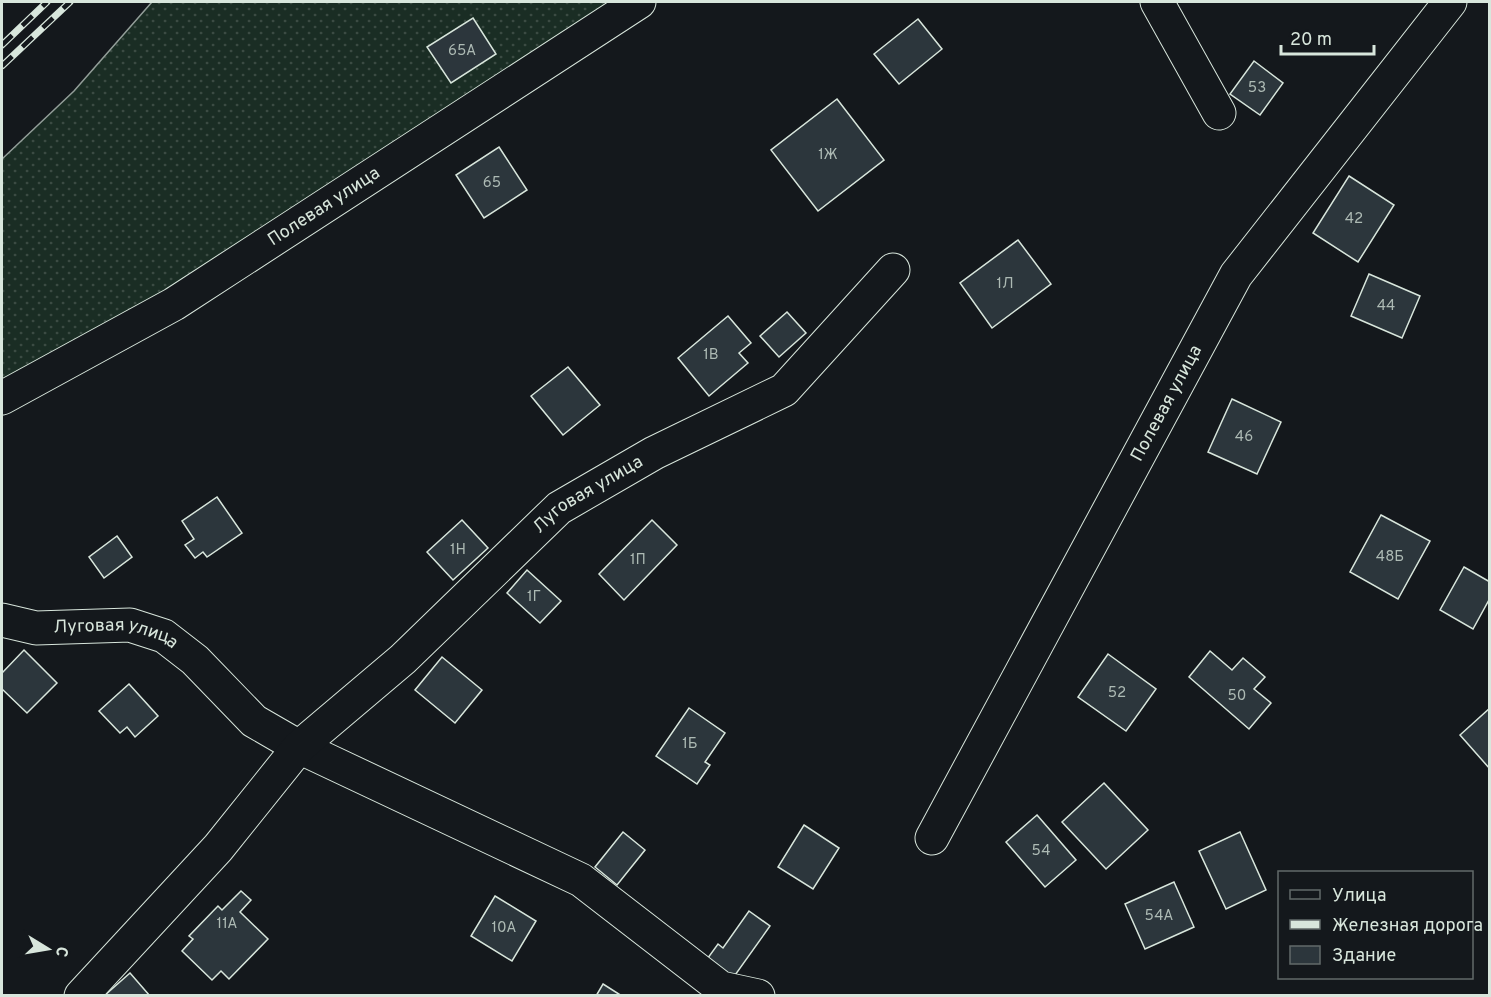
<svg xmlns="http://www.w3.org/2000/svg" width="1491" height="997" font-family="Overpass,sans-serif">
  <defs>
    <pattern id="garden-dots" width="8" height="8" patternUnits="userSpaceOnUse" patternTransform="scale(1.5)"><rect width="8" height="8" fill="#1a2d24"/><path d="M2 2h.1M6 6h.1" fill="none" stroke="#3b4b43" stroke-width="1.8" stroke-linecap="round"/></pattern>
  </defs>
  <rect width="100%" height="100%" fill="#14181c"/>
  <path fill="url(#garden-dots)" stroke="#939e99" stroke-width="1.5" d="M 152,2 L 617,2 L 2,395 L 2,159 L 74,91 Z"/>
  <g fill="#2c363c" stroke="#d8e6dc" stroke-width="1.5">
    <path d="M 473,18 L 496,54 L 451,83 L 427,47 Z"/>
    <path d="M 918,19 L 942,49 L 899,84 L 874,54 Z"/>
    <path d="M 1254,61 L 1283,83 L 1260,115 L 1230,94 Z"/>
    <path d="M 837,99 L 884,160 L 818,211 L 771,150 Z"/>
    <path d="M 499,147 L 527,190 L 484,218 L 456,175 Z"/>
    <path d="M 1349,176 L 1394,205 L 1358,262 L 1313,233 Z"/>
    <path d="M 1018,240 L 1051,284 L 992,328 L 960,283 Z"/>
    <path d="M 1369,274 L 1420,296 L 1402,338 L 1351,316 Z"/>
    <path d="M 787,312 L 806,333 L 779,357 L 760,336 Z"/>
    <path d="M 728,316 L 751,343 L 739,353 L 748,363 L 709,396 L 678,358 Z"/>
    <path d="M 568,367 L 600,405 L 563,435 L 531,396 Z"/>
    <path d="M 1232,399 L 1281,422 L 1257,474 L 1208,452 Z"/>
    <path d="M 217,497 L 242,533 L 207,557 L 203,552 L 195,558 L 185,545 L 194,539 L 182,521 Z"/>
    <path d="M 1381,515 L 1430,541 L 1398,599 L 1350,572 Z"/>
    <path d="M 462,520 L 488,548 L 453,580 L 427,552 Z"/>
    <path d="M 652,520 L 677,545 L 624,600 L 599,574 Z"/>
    <path d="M 117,536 L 132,557 L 104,578 L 89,557 Z"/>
    <path d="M 1464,567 L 1490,582 L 1490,598 L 1473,629 L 1440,610 Z"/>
    <path d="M 527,570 L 561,601 L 540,623 L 507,593 Z"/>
    <path d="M 24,650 L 57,683 L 27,713 L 2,689 L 2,673 Z"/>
    <path d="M 1210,651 L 1232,670 L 1243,658 L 1265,677 L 1254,689 L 1271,703 L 1249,729 L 1189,677 Z"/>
    <path d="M 1108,654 L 1156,689 L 1126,731 L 1078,697 Z"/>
    <path d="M 442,657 L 482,690 L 455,723 L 415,690 Z"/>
    <path d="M 129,684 L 158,716 L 135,737 L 127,727 L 120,733 L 99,711 Z"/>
    <path d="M 689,708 L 725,733 L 705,762 L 710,765 L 697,784 L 656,756 Z"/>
    <path d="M 1490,708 L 1490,769 L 1460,735 Z"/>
    <path d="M 1104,783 L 1148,830 L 1106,869 L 1062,822 Z"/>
    <path d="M 1037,815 L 1076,860 L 1045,887 L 1006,842 Z"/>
    <path d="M 804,825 L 839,848 L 813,889 L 778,867 Z"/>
    <path d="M 623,832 L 645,850 L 617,885 L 595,867 Z"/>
    <path d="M 1240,832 L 1266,890 L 1226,909 L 1199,851 Z"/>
    <path d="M 1174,882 L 1194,927 L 1145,949 L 1125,904 Z"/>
    <path d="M 241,891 L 251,900 L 240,912 L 268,939 L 229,979 L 221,971 L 212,980 L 182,951 L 193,939 L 189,936 L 218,906 L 222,910 Z"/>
    <path d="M 495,896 L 536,921 L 512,961 L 471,936 Z"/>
    <path d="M 749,911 L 770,926 L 728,985 L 702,966 L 718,944 L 723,948 Z"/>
    <path d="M 130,973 L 150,996 L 104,996 Z"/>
    <path d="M 603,984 L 622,996 L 596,996 Z"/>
  </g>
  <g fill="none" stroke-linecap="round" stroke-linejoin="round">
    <defs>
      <g id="minor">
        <path d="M 1157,2 L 1219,113"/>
        <path id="s1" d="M 2,398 L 174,304 L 639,2"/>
        <path id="s2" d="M 2,620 L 36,628 L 130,625 L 164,636 L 195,660 L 254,721 L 299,747 L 581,880 L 721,988 L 758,996"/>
        <path id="s3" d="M 932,838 L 1236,275 L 1450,2"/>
        <path id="s4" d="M 81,996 L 218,848 L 299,747 L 403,659 L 559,508 L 654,453 L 784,390 L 893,270"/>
      </g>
    </defs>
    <use href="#minor" stroke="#d8e6dc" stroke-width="35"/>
    <use href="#minor" stroke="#14181c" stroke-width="33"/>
    <defs>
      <g id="rail">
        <path d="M 2,45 L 47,2"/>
        <path d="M 2,66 L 70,2"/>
      </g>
    </defs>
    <use href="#rail" stroke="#d8e6dc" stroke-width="7"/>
    <use href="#rail" stroke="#14181c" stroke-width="4.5" stroke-dasharray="14" stroke-linecap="butt"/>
  </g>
  <g text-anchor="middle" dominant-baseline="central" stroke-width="4.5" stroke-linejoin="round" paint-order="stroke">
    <g font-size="15" fill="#adbab4">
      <text x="462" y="51">65А</text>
      <text x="1257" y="88">53</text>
      <text x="828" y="155">1Ж</text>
      <text x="492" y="183">65</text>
      <text x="1354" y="219">42</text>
      <text x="1005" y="284">1Л</text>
      <text x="1386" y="306">44</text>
      <text x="711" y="355">1В</text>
      <text x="1244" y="437">46</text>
      <text x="458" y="550">1Н</text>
      <text x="1390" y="557">48Б</text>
      <text x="638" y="560">1П</text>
      <text x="534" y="597">1Г</text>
      <text x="1117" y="693">52</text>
      <text x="1237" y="696">50</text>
      <text x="690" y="744">1Б</text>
      <text x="1041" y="851">54</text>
      <text x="1159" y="916">54А</text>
      <text x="227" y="924">11А</text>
      <text x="504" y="928">10А</text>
    </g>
    <g font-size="18" fill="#d8e6dc" stroke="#14181c">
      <text stroke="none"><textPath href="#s1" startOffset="375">Полевая улица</textPath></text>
      <text stroke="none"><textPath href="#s3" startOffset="494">Полевая улица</textPath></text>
      <text stroke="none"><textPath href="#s4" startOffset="716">Луговая улица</textPath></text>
      <text stroke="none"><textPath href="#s2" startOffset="116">Луговая улица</textPath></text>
    </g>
  </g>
  <rect width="1491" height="997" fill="none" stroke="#d8e6dc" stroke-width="6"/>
  <rect x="1278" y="871" width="195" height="108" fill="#14181c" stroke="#626a69" stroke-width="1.5"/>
  <rect x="1290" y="890" width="30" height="9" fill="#14181c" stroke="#626a69" stroke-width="1.5"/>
  <text x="1332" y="901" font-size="18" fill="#d8e6dc">Улица</text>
  <rect x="1290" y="920" width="30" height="9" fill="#d8e6dc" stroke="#626a69" stroke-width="1.5"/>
  <text x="1332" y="931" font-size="18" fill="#d8e6dc">Железная дорога</text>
  <rect x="1290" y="946" width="30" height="18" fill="#2c363c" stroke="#626a69" stroke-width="1.5"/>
  <text x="1332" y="961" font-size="18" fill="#d8e6dc">Здание</text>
  <g transform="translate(48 949) rotate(101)" stroke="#14181c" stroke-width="4.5" paint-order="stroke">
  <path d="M0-4.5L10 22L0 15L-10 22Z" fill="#d8e6dc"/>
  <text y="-9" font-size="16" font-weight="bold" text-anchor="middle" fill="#d8e6dc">С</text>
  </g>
  <path d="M1281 45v9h93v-9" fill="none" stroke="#d8e6dc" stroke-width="3"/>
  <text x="1290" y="45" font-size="18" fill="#d8e6dc" stroke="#14181c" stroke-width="4.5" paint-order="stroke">20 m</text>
</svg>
